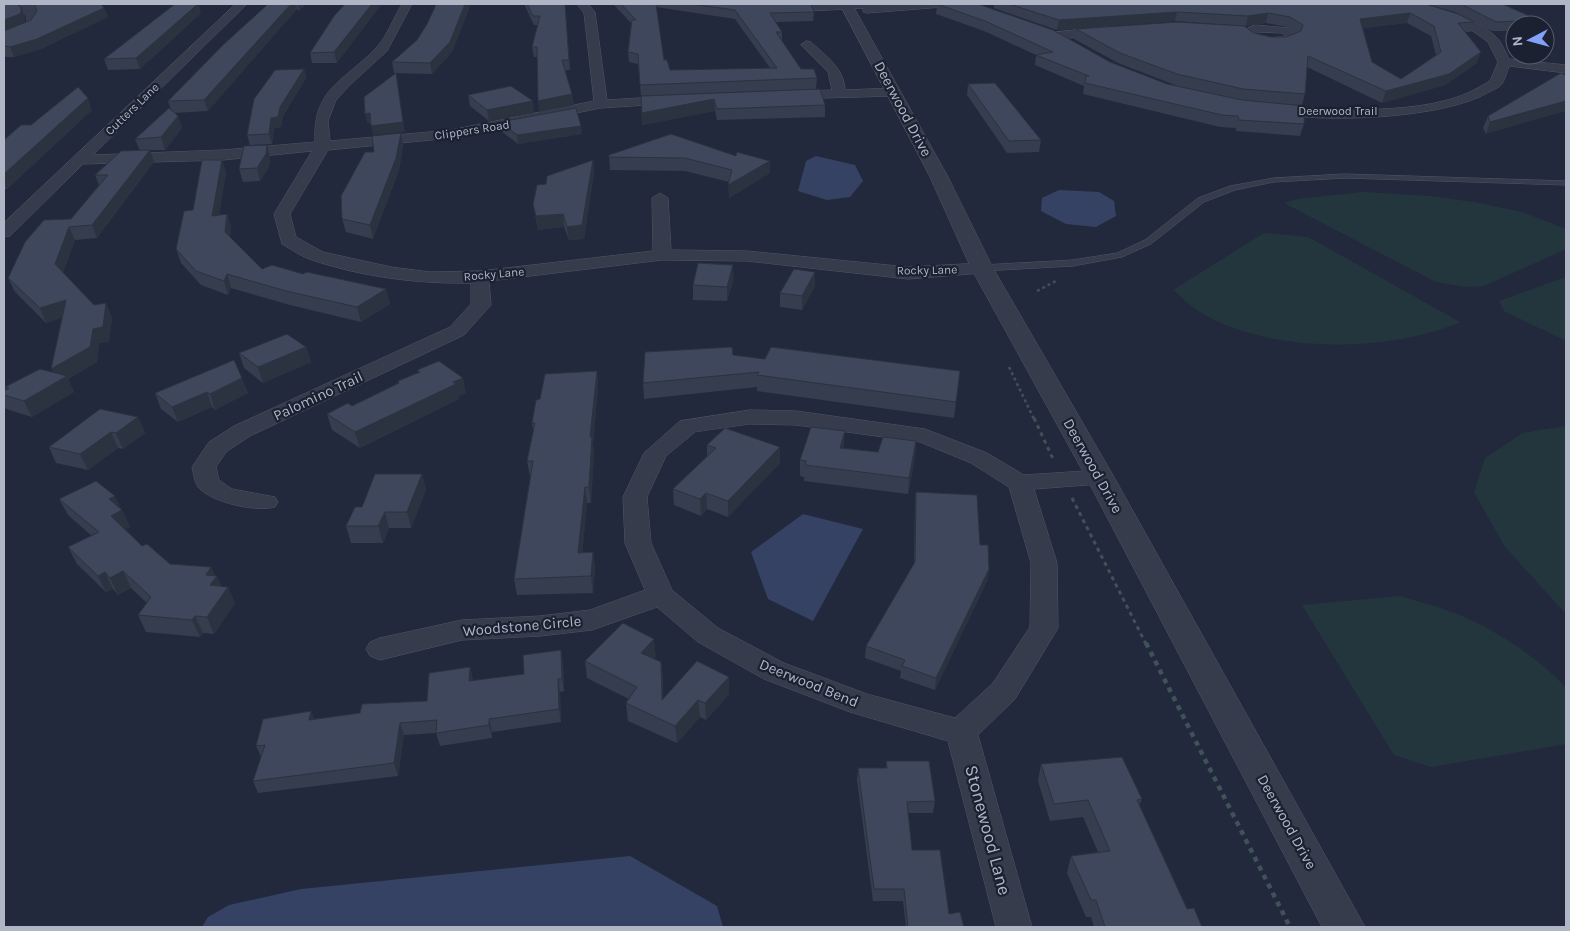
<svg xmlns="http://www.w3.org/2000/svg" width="1570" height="931" font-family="Karla,sans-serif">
  <rect width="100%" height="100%" fill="#22293c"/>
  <g fill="#24363d">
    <path d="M 1363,192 L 1429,196 L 1474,202 L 1522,212 L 1566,229 L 1566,249 L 1484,286 L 1465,287 L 1436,282 L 1284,203 L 1298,199 Z"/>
    <path d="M 1264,233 L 1308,237 L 1460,322 C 1387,353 1269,354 1200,312 C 1190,306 1182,297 1173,290 Z"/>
    <path d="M 1566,277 L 1566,341 L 1504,311 L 1499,301 Z"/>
    <path d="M 1566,426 L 1566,614 L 1505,547 L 1474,492 L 1485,458 L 1523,433 Z"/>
    <path d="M 1400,596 C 1416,601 1433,605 1448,611 C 1488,624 1538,657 1566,688 L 1566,744 L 1431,767 L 1394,755 L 1302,605 Z"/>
  </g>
  <g fill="#354263">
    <path d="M 816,156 L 855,165 L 863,181 L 850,197 L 827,200 L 798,191 L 806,161 Z"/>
    <path d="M 1059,190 L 1099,192 L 1114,201 L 1116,216 L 1096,227 L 1066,224 L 1041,211 L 1042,198 Z"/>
    <path d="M 803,514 L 863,529 L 813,621 L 768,599 L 751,552 Z"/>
    <path d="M 630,856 L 717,906 L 723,927 L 202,927 L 208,917 L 229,905 L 301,889 Z"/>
  </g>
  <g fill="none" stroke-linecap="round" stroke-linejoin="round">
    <defs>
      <path id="service" d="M 1345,174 L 1566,181 L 1566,185 L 1345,178 L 1274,182 L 1235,190 L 1204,202 L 1151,244 L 1122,257 L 1073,266 L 982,271 L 978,268 L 982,265 L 1073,260 L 1117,253 L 1145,240 L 1198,198 L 1230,186 L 1274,178 Z"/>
      <g id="minor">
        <path d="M 10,4 C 22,4 36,7 39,21 L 33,29 L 4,41 L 4,33 L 25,25 L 27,21 L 27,16 Z"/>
        <path d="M 236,4 L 247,4 L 93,155 L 223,150 L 315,142 C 312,88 345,81 377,47 C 387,36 394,17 402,4 L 412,4 L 387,51 L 351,84 L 336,100 L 328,121 L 330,141 L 451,130 L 594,101 L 584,13 L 577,4 L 588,4 L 595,12 L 607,100 L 672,96 L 679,100 L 677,103 L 601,108 L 451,138 L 328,150 L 290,214 L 296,237 L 323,252 L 391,267 L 430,272 L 480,271 L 653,251 L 652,198 L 660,193 L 668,198 L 671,250 L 747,251 L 908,267 L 982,263 L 988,264 L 991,268 L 988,272 L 982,273 L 908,279 L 747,261 L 662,260 L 489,281 L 491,305 L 464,335 L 250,436 L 226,452 L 216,467 L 219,480 L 232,489 L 275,497 L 278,502 L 275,507 C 256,512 214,503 200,489 C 194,484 194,474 192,467 L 209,442 L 234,426 L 450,327 L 471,304 L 471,283 C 418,284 363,277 312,260 C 302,257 291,249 282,244 L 274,214 L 312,151 L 223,160 L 83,164 L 10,236 L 4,237 L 4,223 Z"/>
        <path d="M 749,4 L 948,4 L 943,7 L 867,13 L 863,12 L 863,8 C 844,9 759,16 749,4 Z"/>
        <path d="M 1406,4 C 1431,4 1480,19 1497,38 C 1502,43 1505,52 1509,59 L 1566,65 L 1566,73 L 1509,66 C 1507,72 1505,79 1502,84 C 1499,88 1493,90 1489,92 C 1445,119 1319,124 1268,112 L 1266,109 L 1268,106 L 1273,105 C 1329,110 1411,115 1463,95 C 1473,91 1481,86 1490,81 L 1498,62 L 1488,42 L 1474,32 L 1455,22 L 1407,6 Z"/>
        <path d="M 1255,25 L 1289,28 L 1300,37 C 1287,51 1252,46 1240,32 ZM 1257,32 L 1282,33 L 1286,36 L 1269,38 L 1254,33 Z"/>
        <path d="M 1106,27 L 1110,28 L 1110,32 L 1056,40 L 1050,36 L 1056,32 Z"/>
        <path d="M 807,41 L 811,42 C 826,56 844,68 845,90 L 894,88 L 901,92 L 894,96 L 786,99 L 784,96 L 786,93 L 791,92 L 832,90 L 828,72 L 801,45 Z"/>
        <path d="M 750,410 L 796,411 L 925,429 L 987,453 L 1024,475 L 1100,470 L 1109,472 L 1112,477 L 1109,482 L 1100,484 L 1034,489 L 1057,563 L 1058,628 L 1015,699 L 978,735 L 1032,927 L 996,927 L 948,741 L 850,712 L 764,679 L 698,642 L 657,607 L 592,630 L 540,636 L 462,640 L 380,660 L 370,656 L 366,649 L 370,642 L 380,638 L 462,620 L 540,616 L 590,610 L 645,590 L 625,543 L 623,497 L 644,453 L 680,421 ZM 750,424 L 796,425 L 920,442 L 971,463 L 1009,487 L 1031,563 L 1030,627 L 993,683 L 955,718 L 867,694 L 784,663 L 718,628 L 672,590 L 651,543 L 647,497 L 666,456 L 695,432 Z"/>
      </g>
      <path id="tertiary" d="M 840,4 L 852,4 L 948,177 L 993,268 L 1114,477 L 1365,927 L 1322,927 L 1086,477 L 971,268 L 930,177 Z"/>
    </defs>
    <use href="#service" stroke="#515666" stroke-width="1"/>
    <use href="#minor" stroke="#515666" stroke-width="1"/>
    <use href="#tertiary" stroke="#515666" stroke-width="1"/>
    <g stroke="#3f5257" stroke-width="2.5" stroke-dasharray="3 3" stroke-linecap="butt">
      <path d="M 1037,291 L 1056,281"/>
      <path d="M 1009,367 L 1034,419"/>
    </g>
    <g stroke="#3f5257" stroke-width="3" stroke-dasharray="4 4" stroke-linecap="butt">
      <path d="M 1034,418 L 1054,461"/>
      <path d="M 1072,498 L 1146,644"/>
    </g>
    <path stroke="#3f5257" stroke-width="4.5" stroke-dasharray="5 5" stroke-linecap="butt" d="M 1146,643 L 1290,927"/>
    <use href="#service" fill="#363c4c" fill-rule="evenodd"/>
    <use href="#minor" fill="#363c4c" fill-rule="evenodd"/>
    <use href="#tertiary" fill="#363c4c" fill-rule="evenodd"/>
  </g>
  <g fill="#353d4e" fill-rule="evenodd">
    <path d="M 4,4 L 21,7 L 25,17 L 25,21 L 24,23 L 31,20 L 36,12 L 24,4 L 22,4 L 101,4 L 108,17 L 41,49 L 14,57 L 4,57 Z"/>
    <path d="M 268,4 L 306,4 L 299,11 L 297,9 L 208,111 L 174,113 L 178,116 L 182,128 L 165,150 L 150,150 L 154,162 L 97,238 L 75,240 L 63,273 L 94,305 L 106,303 L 112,318 L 109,342 L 99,343 L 97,362 L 68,379 L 74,392 L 32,417 L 6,409 L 4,404 L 4,391 L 6,389 L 5,387 L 53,372 L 63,317 L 46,323 L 15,292 L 8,278 L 71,219 L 99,185 L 95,175 L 140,151 L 135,139 L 171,110 L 168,101 Z"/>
    <path d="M 345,4 L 337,63 L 312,63 L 310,53 Z"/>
    <path d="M 524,4 L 565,4 L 570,70 L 565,70 L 572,94 L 574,105 L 539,112 L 537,57 L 534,57 L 532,47 L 538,25 L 534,25 Z"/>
    <path d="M 613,4 L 811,4 L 814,12 L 813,21 L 776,22 L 782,32 L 782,41 L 801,69 L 817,78 L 816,89 L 641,96 L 638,64 L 629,62 L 628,52 L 631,23 ZM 656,7 L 735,19 L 770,68 L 670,70 L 664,60 Z"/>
    <path d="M 937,4 L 1110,62 L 1167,84 L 1175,85 L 1118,63 L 1074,39 L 1076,29 L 1244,26 L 1175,21 L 1057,30 L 994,8 L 994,4 L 1502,4 L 1539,20 L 1537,25 L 1515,25 L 1515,31 L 1492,31 L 1455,12 L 1430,5 L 1474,22 L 1470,32 L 1466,32 L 1477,63 L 1445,85 L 1382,103 L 1307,67 L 1305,94 L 1302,105 L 1304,124 L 1300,136 L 1236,131 L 1236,128 L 1220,127 L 1083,94 L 1084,86 L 1035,65 L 1036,55 L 984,31 L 936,14 ZM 1266,23 L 1287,27 L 1296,33 L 1286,37 L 1271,37 L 1254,33 L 1244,26 ZM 1407,23 L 1431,36 L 1436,55 L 1401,79 L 1372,62 L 1363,28 Z"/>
    <path d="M 469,9 L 452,52 L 432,74 L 394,73 L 392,62 Z"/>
    <path d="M 201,13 L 140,69 L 108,70 L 104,59 Z"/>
    <path d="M 304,69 L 306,78 L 283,116 L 281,127 L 274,128 L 272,144 L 250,145 L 247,135 Z"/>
    <path d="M 1561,73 L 1486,134 L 1483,128 L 1488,116 Z"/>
    <path d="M 968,84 L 1041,140 L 1039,152 L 1007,153 L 967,95 Z"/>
    <path d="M 468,95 L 534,113 L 489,121 L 470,106 Z"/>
    <path d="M 641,96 L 825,105 L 825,117 L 717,120 L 715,111 L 642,125 Z"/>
    <path d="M 92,110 L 7,189 L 4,189 L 4,140 Z"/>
    <path d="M 500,122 L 582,134 L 518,144 L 501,131 Z"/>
    <path d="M 401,133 L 403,145 L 399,170 L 373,239 L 346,232 L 342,219 L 374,152 Z"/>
    <path d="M 671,134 L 770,173 L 729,198 L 729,182 L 685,171 L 610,170 L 609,155 Z"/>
    <path d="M 267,145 L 270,157 L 269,167 L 260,181 L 243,182 L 239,169 Z"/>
    <path d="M 593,160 L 594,173 L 584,239 L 569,240 L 564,227 L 538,230 L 533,204 L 546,184 Z"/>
    <path d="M 226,172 L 219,215 L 227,214 L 231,227 L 230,237 L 262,269 L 303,274 L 386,289 L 390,304 L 361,322 L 290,305 L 231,288 L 228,295 L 201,285 L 181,263 L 176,249 L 193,210 Z"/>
    <path d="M 734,279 L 727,301 L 693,300 L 693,285 Z"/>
    <path d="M 815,286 L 802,310 L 780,307 L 780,293 Z"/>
    <path d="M 306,347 L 311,362 L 263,383 L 244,368 L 239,353 Z"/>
    <path d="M 733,355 L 765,359 L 960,371 L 954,418 L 757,391 L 757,387 L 644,399 L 643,383 Z"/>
    <path d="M 234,360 L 248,393 L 215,410 L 212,407 L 178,422 L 161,409 L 155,393 Z"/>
    <path d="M 417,370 L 466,393 L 459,396 L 459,399 L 360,448 L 332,430 L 327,414 L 352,406 L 398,383 L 398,381 L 418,373 Z"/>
    <path d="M 597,371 L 598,387 L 593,445 L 594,453 L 591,503 L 587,503 L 582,553 L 593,552 L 595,569 L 593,593 L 517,595 L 514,579 L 530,477 L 527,461 L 533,430 L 532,423 L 540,399 Z"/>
    <path d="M 138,417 L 145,433 L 123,449 L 118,448 L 88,470 L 56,463 L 49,447 Z"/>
    <path d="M 916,441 L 915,457 L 908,494 L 804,481 L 804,477 L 800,476 L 800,460 L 844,447 L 844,448 L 878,452 Z"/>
    <path d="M 707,445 L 780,447 L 780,463 L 728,517 L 707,509 L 701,516 L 674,505 L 673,489 L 707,456 Z"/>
    <path d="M 422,474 L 426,490 L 411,528 L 389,528 L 383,543 L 351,543 L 346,526 L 362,507 Z"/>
    <path d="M 916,492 L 980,545 L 989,569 L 987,581 L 935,690 L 900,678 L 901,671 L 865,658 L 866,646 L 914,564 L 915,503 Z"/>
    <path d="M 59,499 L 121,509 L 122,510 L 130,527 L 125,529 L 142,546 L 170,564 L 211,567 L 215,576 L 217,576 L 221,586 L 228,587 L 235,603 L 214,634 L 203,633 L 200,637 L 146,632 L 138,615 L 147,603 L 131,588 L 118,595 L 113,589 L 106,592 L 77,564 L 68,547 L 92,536 L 68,515 Z"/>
    <path d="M 656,656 L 654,659 L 661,662 L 663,680 L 663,699 L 729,677 L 729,694 L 706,720 L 700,717 L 677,743 L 628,721 L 626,703 L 629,699 L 587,678 L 585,661 Z"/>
    <path d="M 563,662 L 564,691 L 560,692 L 561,722 L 492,732 L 492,738 L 440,746 L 436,733 L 404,735 L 398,776 L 258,793 L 253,781 L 261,757 L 256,746 L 311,711 L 314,719 L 360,713 L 427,701 L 470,667 L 473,681 L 524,674 Z"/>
    <path d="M 886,761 L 935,801 L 933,813 L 908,813 L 912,850 L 949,914 L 964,927 L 906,927 L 903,901 L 873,901 L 857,780 L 858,768 L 886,768 Z"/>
    <path d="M 1041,764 L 1142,799 L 1139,806 L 1187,909 L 1202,927 L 1094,927 L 1091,917 L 1086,917 L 1067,873 L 1071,856 L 1098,852 L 1083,817 L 1050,821 L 1038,781 Z"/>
  </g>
  <g fill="#2b3240">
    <path d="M 199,4 L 201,13 L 140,69 L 136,58 Z"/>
    <path d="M 291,4 L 296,4 L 297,9 L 208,111 L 204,100 Z"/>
    <path d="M 298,4 L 306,4 L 299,11 Z"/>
    <path d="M 372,4 L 382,4 L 337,63 L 334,52 Z"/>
    <path d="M 465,4 L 471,4 L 452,52 L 432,74 L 430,63 Z"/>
    <path d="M 21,7 L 25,17 L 25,21 L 24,24 L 4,31 L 4,20 Z"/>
    <path d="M 104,8 L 108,17 L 41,49 L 14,57 L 10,47 Z"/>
    <path d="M 1177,12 L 1175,21 L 1057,30 L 1059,20 Z"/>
    <path d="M 1268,13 L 1266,23 L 1246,26 L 1248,16 Z"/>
    <path d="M 1410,13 L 1407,23 L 1357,29 L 1360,19 Z"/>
    <path d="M 1481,52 L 1477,63 L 1445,85 L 1382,103 L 1386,91 Z"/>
    <path d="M 304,69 L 306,78 L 283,116 L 281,127 L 274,128 L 272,144 L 269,134 L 271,118 Z"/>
    <path d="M 396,73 L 405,132 L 373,135 L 371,126 Z"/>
    <path d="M 572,94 L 574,105 L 539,112 L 538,101 Z"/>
    <path d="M 88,98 L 92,110 L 7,189 L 4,182 L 4,174 Z"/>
    <path d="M 714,99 L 715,111 L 642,125 L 642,113 Z"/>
    <path d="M 533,101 L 534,113 L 489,121 L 487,110 Z"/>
    <path d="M 1566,101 L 1566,111 L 1486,134 L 1490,122 Z"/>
    <path d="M 370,113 L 372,123 L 367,123 L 365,114 Z"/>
    <path d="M 178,116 L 182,128 L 165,150 L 161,137 Z"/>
    <path d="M 581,126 L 582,134 L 518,144 L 517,135 Z"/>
    <path d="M 401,133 L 403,145 L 399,170 L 373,239 L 370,225 Z"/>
    <path d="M 267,145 L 270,157 L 269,167 L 260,181 L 257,168 Z"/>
    <path d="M 150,150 L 154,162 L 97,238 L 92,225 Z"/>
    <path d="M 222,160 L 226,172 L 217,229 L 212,216 Z"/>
    <path d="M 593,160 L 594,173 L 584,239 L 569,240 L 567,227 Z"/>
    <path d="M 770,161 L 770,173 L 729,198 L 728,185 Z"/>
    <path d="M 227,214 L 231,227 L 229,246 L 225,232 Z"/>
    <path d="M 563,214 L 564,227 L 538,230 L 536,216 Z"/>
    <path d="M 69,227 L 75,240 L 61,278 L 55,264 Z"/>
    <path d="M 733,265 L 734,279 L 727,301 L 727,287 Z"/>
    <path d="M 815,272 L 815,286 L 802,310 L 802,296 Z"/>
    <path d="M 227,274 L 231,288 L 228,295 L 224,281 Z"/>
    <path d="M 386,289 L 390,304 L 361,322 L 357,307 Z"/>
    <path d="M 66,300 L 73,314 L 46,323 L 40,308 Z"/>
    <path d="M 106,303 L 112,318 L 109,342 L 99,343 L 97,362 L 68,379 L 74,392 L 32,417 L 24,401 L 57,382 L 51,369 L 93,329 Z"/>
    <path d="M 306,347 L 311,362 L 263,383 L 258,367 Z"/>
    <path d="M 597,371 L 598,387 L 593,445 L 594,453 L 591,503 L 589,487 L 590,437 Z"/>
    <path d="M 242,378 L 248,393 L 215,410 L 210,394 Z"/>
    <path d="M 463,378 L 466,393 L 459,396 L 459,399 L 360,448 L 355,432 L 453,382 Z"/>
    <path d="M 207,392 L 212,407 L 178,422 L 172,407 Z"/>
    <path d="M 138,417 L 145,433 L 123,449 L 116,433 Z"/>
    <path d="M 845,431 L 844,447 L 839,464 L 840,448 Z"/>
    <path d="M 111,432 L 118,448 L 88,470 L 80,454 Z"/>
    <path d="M 916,441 L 915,457 L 908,494 L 909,478 Z"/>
    <path d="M 780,447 L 780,463 L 728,517 L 728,501 Z"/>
    <path d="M 422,474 L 426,490 L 411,528 L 407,512 Z"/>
    <path d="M 585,487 L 587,503 L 581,570 L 578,553 Z"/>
    <path d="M 706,493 L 707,509 L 701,516 L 700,499 Z"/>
    <path d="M 115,496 L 130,527 L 119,532 L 111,516 L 109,499 Z"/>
    <path d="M 385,512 L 389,528 L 383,543 L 378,526 Z"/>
    <path d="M 593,552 L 595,569 L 593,593 L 591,576 Z"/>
    <path d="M 211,567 L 216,577 L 217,576 L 224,592 L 228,587 L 235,603 L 214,634 L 207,617 L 206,575 Z"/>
    <path d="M 989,569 L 987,581 L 935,690 L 936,678 Z"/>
    <path d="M 123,571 L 131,588 L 118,595 L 110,578 Z"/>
    <path d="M 105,572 L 113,589 L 106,592 L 98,576 Z"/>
    <path d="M 195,616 L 203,633 L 200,637 L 192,620 Z"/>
    <path d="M 654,639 L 656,656 L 643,670 L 641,653 Z"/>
    <path d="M 561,650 L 563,662 L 564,691 L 562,678 Z"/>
    <path d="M 661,662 L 663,680 L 664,717 L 662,700 Z"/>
    <path d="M 470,667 L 473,679 L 473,694 L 469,681 Z"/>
    <path d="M 729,677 L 729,694 L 706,720 L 705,703 Z"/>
    <path d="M 558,679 L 560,692 L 561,722 L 559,709 Z"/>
    <path d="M 698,700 L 700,717 L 677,743 L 675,726 Z"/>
    <path d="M 311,711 L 316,724 L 309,720 Z"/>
    <path d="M 489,719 L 492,732 L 492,738 L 489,725 Z"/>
    <path d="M 400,723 L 404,735 L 398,776 L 394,763 Z"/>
  </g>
  <g fill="#3e475b" stroke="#2b3240" fill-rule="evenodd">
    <path d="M 4,4 L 16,4 L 21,7 L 21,11 L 20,14 L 4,20 Z"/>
    <path d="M 34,4 L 101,4 L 104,8 L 37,39 L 10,47 L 4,46 L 4,31 L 31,20 L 37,11 Z"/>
    <path d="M 175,4 L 198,4 L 136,58 L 104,59 Z"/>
    <path d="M 268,4 L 291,4 L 204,100 L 168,101 L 224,44 Z"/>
    <path d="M 345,4 L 372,4 L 334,52 L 310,53 L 334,16 Z"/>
    <path d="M 436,4 L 465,4 L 450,42 L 430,63 L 392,62 L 417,40 L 427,24 L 434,9 Z"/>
    <path d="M 527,4 L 565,4 L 569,60 L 562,60 L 572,94 L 538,101 L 537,47 L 532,47 L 540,16 L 533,16 Z"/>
    <path d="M 621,4 L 656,4 L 664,60 L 667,60 L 670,70 L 777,68 L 735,10 L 691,4 L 811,4 L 814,12 L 770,13 L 782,32 L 776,32 L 801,69 L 814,69 L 817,78 L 640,85 L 638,54 L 628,52 L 632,20 L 636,20 Z"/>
    <path d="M 937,4 L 978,4 L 1053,30 L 1110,62 L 1167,84 L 1242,100 L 1305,106 L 1304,124 L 1239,120 L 1238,116 L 1222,115 L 1085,83 L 1086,76 L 1089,76 L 1036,55 L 1053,52 L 985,21 Z"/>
    <path d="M 1009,4 L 1426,4 L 1458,14 L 1474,22 L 1458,23 L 1481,52 L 1449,74 L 1386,91 L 1308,56 L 1305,94 L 1243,89 L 1177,74 L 1120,53 L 1076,29 L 1177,22 L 1244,26 L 1254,33 L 1271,37 L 1286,37 L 1301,31 L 1303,25 L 1290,17 L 1268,13 L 1248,16 L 1177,12 L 1059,20 ZM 1410,13 L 1434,26 L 1441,52 L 1401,79 L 1372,62 L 1360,19 Z"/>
    <path d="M 1461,4 L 1502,4 L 1539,20 L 1496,22 Z"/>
    <path d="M 304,69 L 280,107 L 278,117 L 271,118 L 269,134 L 247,135 L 254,99 L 275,70 Z"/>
    <path d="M 396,73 L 403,122 L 371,126 L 370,113 L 365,114 L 364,97 Z"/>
    <path d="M 1561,73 L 1566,75 L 1566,101 L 1490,122 L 1488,116 Z"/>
    <path d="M 995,83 L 1041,140 L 1009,141 L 968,84 Z"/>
    <path d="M 511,86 L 533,101 L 487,110 L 468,95 Z"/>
    <path d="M 78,87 L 88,98 L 4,174 L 4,140 L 21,125 L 31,125 Z"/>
    <path d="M 820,89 L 825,105 L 717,109 L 714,99 L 642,113 L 641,96 Z"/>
    <path d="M 169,108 L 178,116 L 161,137 L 135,139 Z"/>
    <path d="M 576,108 L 581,126 L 517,135 L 500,122 Z"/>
    <path d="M 401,133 L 396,158 L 370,225 L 342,219 L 341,196 L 365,152 L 374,152 L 372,136 Z"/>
    <path d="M 671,134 L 736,156 L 737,152 L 770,161 L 728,185 L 732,170 L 685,158 L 609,157 L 609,155 Z"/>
    <path d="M 267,145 L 266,154 L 257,168 L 239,169 L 244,146 Z"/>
    <path d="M 150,150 L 92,225 L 69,227 L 55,264 L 94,305 L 106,303 L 103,327 L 93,329 L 90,347 L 51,369 L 66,300 L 40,308 L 8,278 L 25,242 L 44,220 L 71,219 L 108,175 L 95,175 L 121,151 Z"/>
    <path d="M 202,160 L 222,160 L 212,216 L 227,214 L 225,232 L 262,269 L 272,265 L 303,274 L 307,272 L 386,289 L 357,307 L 286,291 L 227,274 L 224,281 L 196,271 L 176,249 L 184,211 L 193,210 Z"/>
    <path d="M 593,160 L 582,225 L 567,227 L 563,214 L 536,216 L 533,204 L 537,185 L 546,184 L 547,176 Z"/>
    <path d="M 698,263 L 733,265 L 727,287 L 693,285 Z"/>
    <path d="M 794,269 L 815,272 L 802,296 L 780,293 Z"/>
    <path d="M 287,334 L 306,347 L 258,367 L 239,353 Z"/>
    <path d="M 732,347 L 733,355 L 765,359 L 771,347 L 960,371 L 956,402 L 757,375 L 759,372 L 643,383 L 645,352 Z"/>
    <path d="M 234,360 L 242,378 L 210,394 L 207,392 L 172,407 L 155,393 Z"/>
    <path d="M 439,361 L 463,378 L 453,382 L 456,384 L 355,432 L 327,414 L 348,403 L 352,406 L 399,383 L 398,381 L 420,372 L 417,370 Z"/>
    <path d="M 40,369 L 67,376 L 24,401 L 4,395 L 4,391 L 9,388 L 5,387 Z"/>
    <path d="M 597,371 L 590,437 L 592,437 L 589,487 L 585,487 L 578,553 L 593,552 L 591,576 L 514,579 L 533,461 L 527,461 L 535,423 L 532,423 L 536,400 L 540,399 L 545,374 Z"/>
    <path d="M 100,409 L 138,417 L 116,433 L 111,432 L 80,454 L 49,447 Z"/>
    <path d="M 811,427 L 845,431 L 840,448 L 878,452 L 883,437 L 916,441 L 909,478 L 805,465 L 806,461 L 800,460 Z"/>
    <path d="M 725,428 L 780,447 L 728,501 L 706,493 L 700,499 L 673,489 L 716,448 L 707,445 Z"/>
    <path d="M 375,474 L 422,474 L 407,512 L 385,512 L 378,526 L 346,526 L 355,507 L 362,507 Z"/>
    <path d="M 96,481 L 115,496 L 109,499 L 122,510 L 111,516 L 142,546 L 147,544 L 170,564 L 211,567 L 206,575 L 217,576 L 210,585 L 228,587 L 207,617 L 195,616 L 192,620 L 138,615 L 151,597 L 123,571 L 110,578 L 105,572 L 98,576 L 68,547 L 99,532 L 59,499 Z"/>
    <path d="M 916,492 L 977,495 L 980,545 L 988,545 L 989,569 L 936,678 L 902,666 L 905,660 L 866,646 L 915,562 Z"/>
    <path d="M 623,623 L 654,639 L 641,653 L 661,662 L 662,700 L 697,661 L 729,677 L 705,703 L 698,700 L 675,726 L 626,703 L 637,687 L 585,661 Z"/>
    <path d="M 561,650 L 562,678 L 558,679 L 559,709 L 489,719 L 489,725 L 436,733 L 437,720 L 400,723 L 394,763 L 253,781 L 265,745 L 256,746 L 263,719 L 311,711 L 309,720 L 360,713 L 362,704 L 427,701 L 429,673 L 470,667 L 469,681 L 524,674 L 523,655 Z"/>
    <path d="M 1122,757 L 1142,799 L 1137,800 L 1187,909 L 1194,908 L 1202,927 L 1105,927 L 1096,900 L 1091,900 L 1071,856 L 1110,851 L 1088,800 L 1054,804 L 1041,764 Z"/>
    <path d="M 886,761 L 929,761 L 935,801 L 907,802 L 912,850 L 940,850 L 949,914 L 960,912 L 964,927 L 908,927 L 904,889 L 874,889 L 858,768 L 887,768 Z"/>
  </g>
  <g text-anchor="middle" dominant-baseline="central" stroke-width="4.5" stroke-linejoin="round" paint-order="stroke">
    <g font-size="12" fill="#b1b6c7" stroke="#1b2130">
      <text transform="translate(132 109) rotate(-44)">Cutters Lane</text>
      <text x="1338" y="111">Deerwood Trail</text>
      <text transform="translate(472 130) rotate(-9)">Clippers Road</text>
      <text transform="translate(927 270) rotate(-1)">Rocky Lane</text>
      <text transform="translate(494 274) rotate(-5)">Rocky Lane</text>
    </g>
    <g font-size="15" fill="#b1b6c7" stroke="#1b2130">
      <text transform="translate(903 109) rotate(62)">Deerwood Drive</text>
      <text transform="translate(318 396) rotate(-25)">Palomino Trail</text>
      <text transform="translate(1093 466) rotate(61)">Deerwood Drive</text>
      <text transform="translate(522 626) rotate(-5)">Woodstone Circle</text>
      <text transform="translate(809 683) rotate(22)">Deerwood Bend</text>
      <text transform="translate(1287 822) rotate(61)">Deerwood Drive</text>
    </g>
    <g font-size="18" fill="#b1b6c7" stroke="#1b2130">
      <text transform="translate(988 830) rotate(75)">Stonewood Lane</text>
    </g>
  </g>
  <rect width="1570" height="931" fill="none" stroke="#b1b6c7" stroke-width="10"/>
  <g transform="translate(1530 40) rotate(264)"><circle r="24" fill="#1b2130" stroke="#575d6c"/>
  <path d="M0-4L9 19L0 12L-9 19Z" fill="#83a1fa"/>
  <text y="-8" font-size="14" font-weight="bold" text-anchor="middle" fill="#b1b6c7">N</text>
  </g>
</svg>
